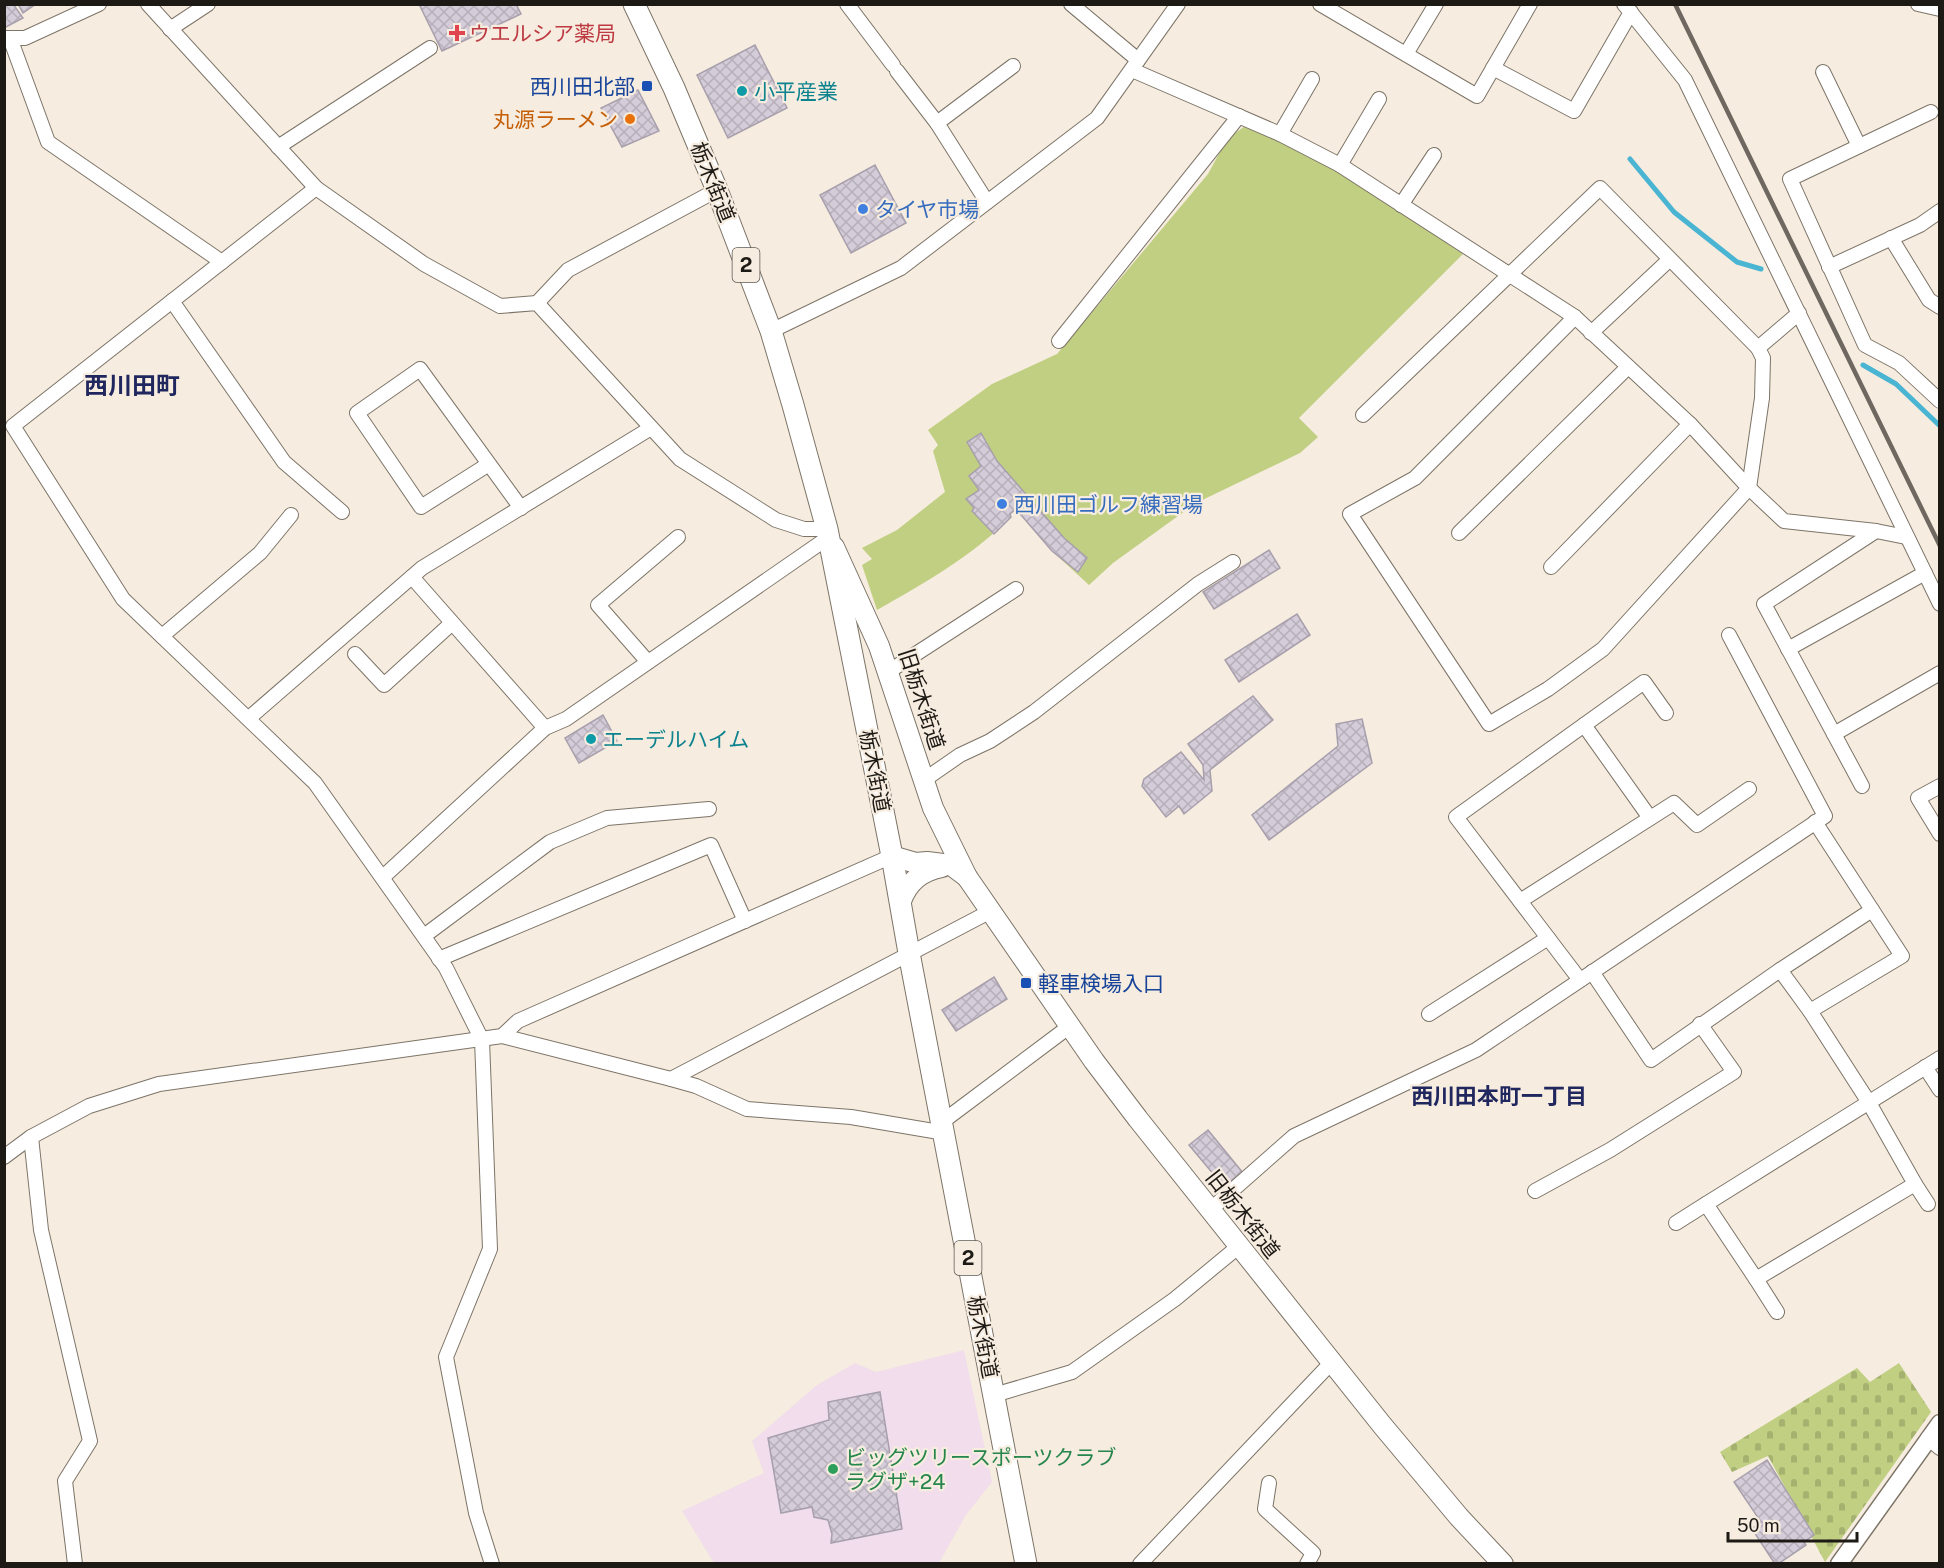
<svg xmlns="http://www.w3.org/2000/svg" width="1944" height="1568" font-family="'Public Sans','Noto Sans JP',sans-serif">
  <defs>
    <pattern id="cemetery-stones" width="16" height="16" patternUnits="userSpaceOnUse" patternTransform="scale(1.5)"><rect width="16" height="16" fill="#c0cf82"/><path d="M2 7V4a2 2 0 0 1 4 0v3zM10 15v-3a2 2 0 0 1 4 0v3z" fill="#a5b16f"/></pattern>
    <pattern id="building-cross-hatch" width="8" height="8" patternUnits="userSpaceOnUse" patternTransform="scale(1.5)"><rect width="8" height="8" fill="#d5ccd9"/><path d="M0 0l8 8M0 8l8-8" fill="none" stroke="#b6afb9"/></pattern>
  </defs>
  <rect width="100%" height="100%" fill="#f6ecdf"/>
  <path fill="#f1ddec" d="M 964,1350 L 992,1482 L 966,1515 L 939,1563 L 714,1563 L 682,1511 L 764,1473 L 752,1441 L 817,1385 L 855,1363 L 876,1372 Z"/>
  <path fill="#c0cf82" d="M 1245,126 C 1324,153 1394,208 1463,254 L 1299,418 L 1318,437 L 1300,453 L 1196,503 L 1113,563 L 1089,585 L 1052,551 L 1016,509 L 1010,514 L 1011,517 C 972,556 925,583 877,610 L 862,565 L 872,559 L 862,548 L 897,530 L 945,492 L 933,451 L 938,445 L 928,430 L 992,384 L 1057,354 L 1208,174 L 1227,139 Z"/>
  <path fill="url(#cemetery-stones)" d="M 1899,1363 L 1931,1412 L 1825,1562 L 1768,1456 L 1732,1472 L 1720,1452 L 1857,1368 L 1870,1382 Z"/>
  <g fill="none" stroke-linecap="round" stroke-linejoin="round">
    <g stroke="#4ab4d3" stroke-width="5">
      <path d="M 1630,159 L 1674,212 L 1737,262 L 1761,269"/>
      <path d="M 1863,365 L 1896,384 L 1940,426"/>
    </g>
  </g>
  <g fill="url(#building-cross-hatch)" stroke="#a79fac" stroke-width="1.5">
    <path d="M 4,4 L 13,4 L 23,18 L 4,28 Z"/>
    <path d="M 18,4 L 36,4 L 23,13 Z"/>
    <path d="M 419,4 L 516,4 L 521,14 L 442,51 Z"/>
    <path d="M 755,45 L 787,108 L 728,138 L 697,75 Z"/>
    <path d="M 638,90 L 659,131 L 622,147 L 601,108 Z"/>
    <path d="M 875,165 L 906,223 L 851,253 L 820,195 Z"/>
    <path d="M 981,433 L 997,461 L 1064,538 L 1087,558 L 1078,572 L 1052,551 L 1016,509 L 1010,514 L 1011,517 L 994,534 L 972,511 L 974,508 L 966,499 L 979,490 L 969,476 L 981,466 L 967,442 Z"/>
    <path d="M 1269,550 L 1280,568 L 1214,609 L 1203,592 Z"/>
    <path d="M 1297,614 L 1310,635 L 1239,682 L 1225,660 Z"/>
    <path d="M 1253,696 L 1273,720 L 1210,770 L 1212,791 L 1184,814 L 1179,806 L 1166,817 L 1142,786 L 1144,779 L 1181,752 L 1204,780 L 1203,765 L 1188,744 Z"/>
    <path d="M 603,715 L 617,741 L 579,763 L 565,738 Z"/>
    <path d="M 1362,719 L 1372,763 L 1269,840 L 1252,815 L 1338,746 L 1336,724 Z"/>
    <path d="M 994,977 L 1007,999 L 956,1031 L 942,1010 Z"/>
    <path d="M 1208,1130 L 1243,1173 L 1225,1188 L 1189,1145 Z"/>
    <path d="M 880,1392 L 902,1529 L 831,1543 L 832,1534 L 828,1520 L 814,1517 L 812,1507 L 781,1513 L 768,1438 L 829,1420 L 828,1402 Z"/>
    <path d="M 1767,1460 L 1814,1535 L 1804,1542 L 1806,1545 L 1778,1564 L 1775,1564 L 1752,1529 L 1761,1522 L 1734,1482 Z"/>
  </g>
  <g fill="none" stroke-linecap="round" stroke-linejoin="round">
    <defs>
      <g id="minor">
        <path d="M 148,4 L 316,188 L 424,264 L 500,306 L 537,303 L 680,459 L 776,520 L 804,529 L 827,529"/>
        <path d="M 847,4 L 893,65"/>
        <path d="M 1071,4 L 1138,60"/>
        <path d="M 1320,4 L 1477,96 L 1530,4"/>
        <path d="M 1624,4 L 1685,80 L 1940,604"/>
        <path d="M 1918,4 L 1940,9"/>
        <path d="M 170,29 L 208,4"/>
        <path d="M 4,38 L 25,38 L 99,4"/>
        <path d="M 10,38 L 48,142 L 222,262"/>
        <path d="M 1406,54 L 1436,4"/>
        <path d="M 1493,68 L 1574,111 L 1631,12"/>
        <path d="M 1132,70 L 1280,134 L 1340,165 L 1379,99"/>
        <path d="M 897,71 L 937,123 L 987,202"/>
        <path d="M 1823,72 L 1859,146"/>
        <path d="M 1931,112 L 1790,179 L 1865,345 L 1899,363 L 1940,401"/>
        <path d="M 937,123 L 1013,66"/>
        <path d="M 1280,134 L 1312,79"/>
        <path d="M 278,147 L 430,48"/>
        <path d="M 1340,165 L 1575,317 L 1690,424 L 1749,488 L 1784,521 L 1876,531 L 1906,537"/>
        <path d="M 316,188 L 13,426 L 123,599 L 315,783 L 446,968 L 482,1040 L 490,1249 L 446,1357 L 476,1513 L 492,1564"/>
        <path d="M 1401,205 L 1434,155"/>
        <path d="M 1891,238 L 1929,300 L 1940,307"/>
        <path d="M 1829,267 L 1920,225 L 1940,211"/>
        <path d="M 172,301 L 284,462 L 342,512"/>
        <path d="M 537,303 L 568,270 L 717,190"/>
        <path d="M 1575,317 L 1415,478 L 1350,514 L 1489,724 L 1548,689 L 1603,649 L 1749,488 L 1762,398 L 1763,358 L 1758,348"/>
        <path d="M 771,331 L 901,268 L 1097,118 L 1178,4"/>
        <path d="M 1591,333 L 1669,260"/>
        <path d="M 1059,341 L 1239,116"/>
        <path d="M 1363,415 L 1600,188 L 1758,348 L 1799,313"/>
        <path d="M 489,464 L 421,507 L 357,413 L 420,369 L 521,508"/>
        <path d="M 1459,533 L 1628,367"/>
        <path d="M 1551,567 L 1690,424"/>
        <path d="M 412,577 L 545,728"/>
        <path d="M 162,636 L 260,553 L 291,515"/>
        <path d="M 1788,649 L 1925,573"/>
        <path d="M 355,654 L 384,685 L 452,623"/>
        <path d="M 648,662 L 598,605 L 678,537"/>
        <path d="M 888,672 L 1016,589"/>
        <path d="M 249,718 L 422,568 L 651,428"/>
        <path d="M 1584,725 L 1650,818"/>
        <path d="M 1834,734 L 1940,673"/>
        <path d="M 924,780 L 960,755 L 990,741 L 1034,712 L 1198,584 L 1233,562"/>
        <path d="M 1862,786 L 1764,604 L 1876,531"/>
        <path d="M 1940,786 L 1918,798 L 1940,834"/>
        <path d="M 383,877 L 545,728 L 566,719 L 829,537"/>
        <path d="M 1520,901 L 1674,803 L 1697,825 L 1749,789"/>
        <path d="M 424,936 L 550,842 L 607,818 L 709,809"/>
        <path d="M 439,959 L 711,845 L 745,921"/>
        <path d="M 1780,970 L 1872,910"/>
        <path d="M 1592,972 L 1651,1060 L 1780,970 L 1810,1011 L 1902,956 L 1815,822"/>
        <path d="M 1580,980 L 1456,817 L 1644,682 L 1666,713"/>
        <path d="M 1810,1011 L 1868,1101 L 1915,1184 L 1756,1279 L 1706,1204 L 1940,1058"/>
        <path d="M 1429,1014 L 1548,938"/>
        <path d="M 502,1036 L 671,1079 L 696,1086 L 747,1109 L 851,1117 L 945,1133"/>
        <path d="M 1925,1067 L 1940,1090"/>
        <path d="M 671,1079 L 991,911"/>
        <path d="M 942,1122 L 1070,1026"/>
        <path d="M 31,1137 L 41,1230 L 90,1441 L 65,1481 L 75,1564"/>
        <path d="M 4,1157 L 31,1137 L 89,1106 L 159,1084 L 502,1036 L 518,1021 L 892,856"/>
        <path d="M 1915,1184 L 1928,1204"/>
        <path d="M 1535,1191 L 1610,1150 L 1734,1072 L 1700,1024"/>
        <path d="M 1210,1210 L 1294,1136 L 1476,1050 L 1825,816 L 1729,635"/>
        <path d="M 1676,1223 L 1706,1204"/>
        <path d="M 1756,1279 L 1777,1312"/>
        <path d="M 994,1395 L 1072,1372 L 1175,1299 L 1238,1247"/>
        <path d="M 1928,1438 L 1940,1448"/>
        <path d="M 1269,1483 L 1265,1509 L 1313,1553 L 1307,1564"/>
        <path d="M 1140,1564 L 1331,1363"/>
      </g>
      <path id="tertiary" d="M 1839,1564 L 1940,1423"/>
      <g id="secondary">
        <path d="M 834,547 L 879,646 L 933,808 L 967,877 L 1094,1061 L 1138,1119 L 1382,1425 L 1459,1517 L 1503,1564"/>
        <path d="M 892,856 L 916,863 L 927,862 L 951,865 L 967,877"/>
        <path d="M 901,901 C 908,882 921,871 942,867"/>
      </g>
      <path id="primary" d="M 634,4 L 674,88 L 717,190 L 771,331 L 793,405 L 827,529 L 892,856 L 909,953 L 1026,1564"/>
    </defs>
    <use href="#minor" stroke="#7d7468" stroke-width="16"/>
    <use href="#tertiary" stroke="#7d7468" stroke-width="19"/>
    <use href="#secondary" stroke="#7d7468" stroke-width="22"/>
    <use href="#primary" stroke="#7d7468" stroke-width="23"/>
    <use href="#minor" stroke="#fff" stroke-width="14"/>
    <use href="#tertiary" stroke="#fff" stroke-width="16"/>
    <use href="#secondary" stroke="#fff" stroke-width="20"/>
    <use href="#primary" stroke="#fff" stroke-width="21"/>
    <path stroke="#6f6861" stroke-width="4.5" d="M 1675,4 L 1940,546"/>
  </g>
  <path fill="#e0444e" stroke="#f6ecdf" stroke-width="2" d="M454 24h6v6h6v6h-6v6h-6v-6h-6v-6h6z"/>
  <g fill="#1a4fb4" stroke="#f6ecdf" stroke-width="2">
    <rect x="641" y="80" width="12" height="12" rx="3"/>
    <rect x="1020" y="977" width="12" height="12" rx="3"/>
  </g>
  <g fill="#0f9aa8" stroke="#f6ecdf" stroke-width="2">
    <circle cx="742" cy="91" r="6"/>
    <circle cx="591" cy="739" r="6"/>
  </g>
  <circle fill="#e8710a" stroke="#f6ecdf" stroke-width="2" cx="630" cy="119" r="6"/>
  <g fill="#3f7fe0" stroke="#f6ecdf" stroke-width="2">
    <circle cx="863" cy="209" r="6"/>
    <circle cx="1002" cy="504" r="6"/>
  </g>
  <circle fill="#2e9e5b" stroke="#f6ecdf" stroke-width="2" cx="833" cy="1469" r="6"/>
  <g text-anchor="middle" dominant-baseline="central" stroke-width="4.5" stroke-linejoin="round" paint-order="stroke">
    <g fill="#f6ecdf" stroke="#5e5852" stroke-width="1.5">
      <rect x="732.5" y="248" width="27" height="34" rx="4.5"/>
      <rect x="954.5" y="1241" width="27" height="34" rx="4.5"/>
    </g>
    <g font-size="20" font-weight="bold" fill="#1d1915">
      <text x="746" y="265">2</text>
      <text x="968" y="1258">2</text>
    </g>
    <g font-size="21" fill="#be3a42" stroke="#f6ecdf" text-anchor="start">
      <text x="469" y="33">ウエルシア薬局</text>
    </g>
    <g font-size="21" fill="#164399" stroke="#f6ecdf" text-anchor="end">
      <text x="635" y="86">西川田北部</text>
      <text x="1038" y="983" text-anchor="start">軽車検場入口</text>
    </g>
    <g font-size="21" fill="#0d838f" stroke="#f6ecdf" text-anchor="start">
      <text x="754" y="91">小平産業</text>
      <text x="603" y="739">エーデルハイム</text>
    </g>
    <g font-size="21" fill="#c56008" stroke="#f6ecdf" text-anchor="end">
      <text x="618" y="119">丸源ラーメン</text>
    </g>
    <g font-size="21" fill="#1d1915" stroke="#f6ecdf">
      <text transform="translate(713 182) rotate(68)">栃木街道</text>
      <text transform="translate(922 699) rotate(72)">旧栃木街道</text>
      <text transform="translate(875 771) rotate(79)">栃木街道</text>
      <text transform="translate(1243 1214) rotate(52)">旧栃木街道</text>
      <text transform="translate(983 1337) rotate(79)">栃木街道</text>
    </g>
    <g font-size="21" fill="#366cbe" stroke="#f6ecdf" text-anchor="start">
      <text x="875" y="209">タイヤ市場</text>
      <text x="1014" y="504">西川田ゴルフ練習場</text>
    </g>
    <g font-size="21" fill="#27864d" stroke="#f6ecdf" text-anchor="start">
      <text x="845" y="1457">ビッグツリースポーツクラブ<tspan x="845" dy="24">ラグザ+24</tspan></text>
    </g>
    <g font-size="22" font-weight="bold" fill="#20265e" stroke="#f6ecdf">
      <text x="1499" y="1096">西川田本町一丁目</text>
    </g>
    <g font-size="24" font-weight="bold" fill="#20265e" stroke="#f6ecdf">
      <text x="132" y="385">西川田町</text>
    </g>
  </g>
  <rect width="1944" height="1568" fill="none" stroke="#1d1915" stroke-width="12"/>
  <path d="M1728 1532v9h129v-9" fill="none" stroke="#1d1915" stroke-width="3"/>
  <text x="1737" y="1532" font-size="18" fill="#1d1915" stroke="#f6ecdf" stroke-width="4.5" paint-order="stroke">50 m</text>
</svg>
